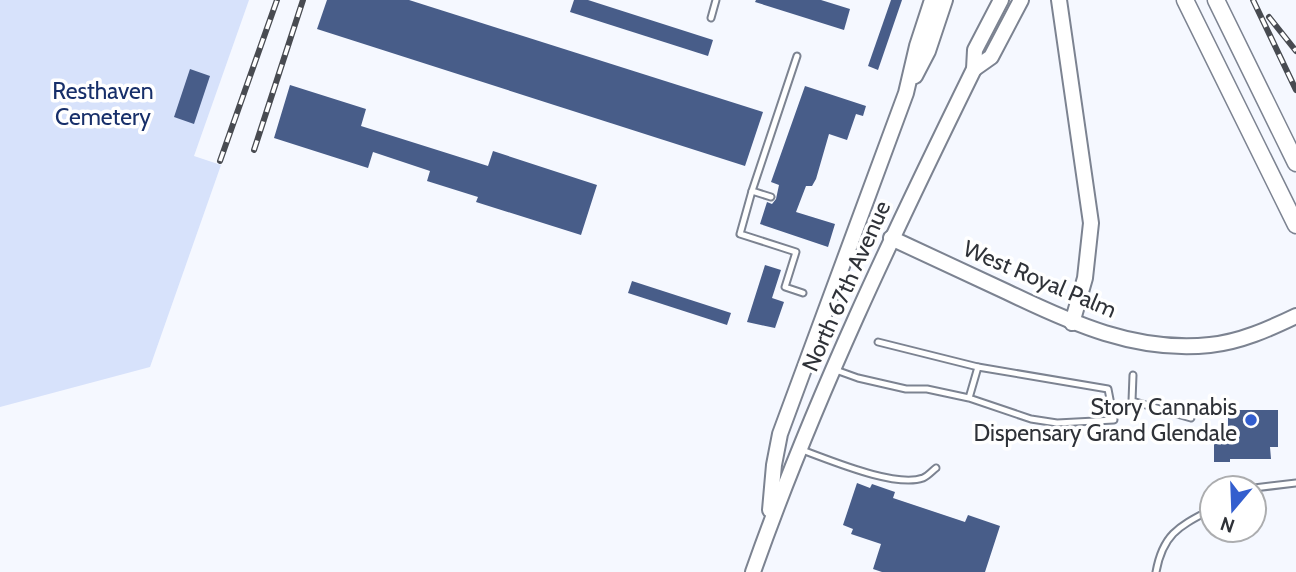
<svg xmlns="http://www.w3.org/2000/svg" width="1296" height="572" font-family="Cabin,sans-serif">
  <rect width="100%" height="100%" fill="#f5f8ff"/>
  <path fill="#d7e2fb" d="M 0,0 L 249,0 L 194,156 L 221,165 L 150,367 L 0,407 Z"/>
  <g fill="#485d89">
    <path d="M 327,0 L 409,0 L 763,112 L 745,166 L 317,29 Z"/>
    <path d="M 574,0 L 588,0 L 713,40 L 708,56 L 570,12 Z"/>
    <path d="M 756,0 L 821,0 L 850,9 L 844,30 L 755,2 Z"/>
    <path d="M 891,0 L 902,0 L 878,70 L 868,66 Z"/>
    <path d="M 190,69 L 210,76 L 194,124 L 174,117 Z"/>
    <path d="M 290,85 L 366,109 L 361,126 L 488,166 L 493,151 L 597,185 L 581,235 L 476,202 L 478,197 L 427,181 L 430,171 L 373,152 L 368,168 L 274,138 Z"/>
    <path d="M 805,86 L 866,106 L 863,116 L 856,114 L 847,140 L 829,134 L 816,179 L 812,186 L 806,186 L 796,212 L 835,224 L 828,247 L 760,224 L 767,202 L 772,204 L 776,199 L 779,185 L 771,182 Z"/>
    <path d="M 765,265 L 781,270 L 772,298 L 784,302 L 775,328 L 747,322 Z"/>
    <path d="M 632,281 L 731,313 L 727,325 L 628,293 Z"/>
    <path d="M 1228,410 L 1278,410 L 1278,447 L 1270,447 L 1271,459 L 1230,459 L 1230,462 L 1214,462 L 1214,438 L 1228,438 Z"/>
    <path d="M 857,483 L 870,488 L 872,484 L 895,492 L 893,498 L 965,522 L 968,515 L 1000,526 L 985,572 L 882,572 L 873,569 L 881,544 L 851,534 L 853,529 L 843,525 Z"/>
  </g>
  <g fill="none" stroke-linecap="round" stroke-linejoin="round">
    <defs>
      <g id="service">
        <path d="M 711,18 L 716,0"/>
        <path d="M 752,191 L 740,234 L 796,252 L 785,287 L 803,293"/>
        <path d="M 771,197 L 752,191 L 797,56"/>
        <path d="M 878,342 L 978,367"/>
        <path d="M 833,369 L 858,378 L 906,389 L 927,389 L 969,398 L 1031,419 L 1057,423 L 1114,420 L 1108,389 L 978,367 L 969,398"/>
        <path d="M 1133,375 L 1132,401 L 1191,418"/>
        <path d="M 802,450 C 830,460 895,488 923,478 C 928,476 932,471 936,468"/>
        <path d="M 1254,488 L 1296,483"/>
        <path d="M 1156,572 C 1163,533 1180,526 1212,509"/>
      </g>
      <g id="secondary">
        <path d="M 1059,0 L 1091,223 L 1085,278 L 1072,323"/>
        <path d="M 974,69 L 991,57 L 1021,0"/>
        <path d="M 915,76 L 928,51 L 945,0"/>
        <path d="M 891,238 C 930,256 969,274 1007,292 C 1071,323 1137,353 1210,345 C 1240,342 1269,329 1296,316"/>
        <path d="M 770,510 L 774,465 L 780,434 L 906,93 L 917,46 L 932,0"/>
        <path d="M 753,572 C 814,399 893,234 974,69 L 975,50 L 1001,0"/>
      </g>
      <g id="trunk">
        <path d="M 1185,0 L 1296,225"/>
        <path d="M 1216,0 L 1296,163"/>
      </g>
    </defs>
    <use href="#service" stroke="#7c8391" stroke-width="9"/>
    <use href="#secondary" stroke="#7c8391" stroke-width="18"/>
    <use href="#trunk" stroke="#7c8391" stroke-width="19"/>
    <use href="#service" stroke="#fff" stroke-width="5"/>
    <use href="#secondary" stroke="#fff" stroke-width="14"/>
    <use href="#trunk" stroke="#fff" stroke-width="16"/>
    <defs>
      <g id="rail">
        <path d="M 1253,0 L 1296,90"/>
        <path d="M 1269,17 L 1296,51"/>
        <path d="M 254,150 L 303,0"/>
        <path d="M 220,161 L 277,0"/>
      </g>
    </defs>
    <use href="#rail" stroke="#484b51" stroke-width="6"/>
    <use href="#rail" stroke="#fff" stroke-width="3.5" stroke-dasharray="10" stroke-linecap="butt"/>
  </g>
  <circle fill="#335ece" stroke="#fff" stroke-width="2.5" cx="1251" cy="420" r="7"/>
  <g text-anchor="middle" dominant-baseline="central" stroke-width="7" stroke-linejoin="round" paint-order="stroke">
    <g font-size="23" fill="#172f6a" stroke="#fff">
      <text x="103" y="91">Resthaven<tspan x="103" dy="26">Cemetery</tspan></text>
    </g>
    <g font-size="23" fill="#2f3238" stroke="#fff">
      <text transform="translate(1040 279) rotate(23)">West Royal Palm</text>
      <text transform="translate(846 286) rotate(-66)">North 67th Avenue</text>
    </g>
    <g font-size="23" fill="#2f3238" stroke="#fff" text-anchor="end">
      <text x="1237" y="407">Story Cannabis<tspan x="1237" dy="26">Dispensary Grand Glendale</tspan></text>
    </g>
  </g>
  <g transform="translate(1233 509) rotate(199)"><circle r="33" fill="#ffffff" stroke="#acadaf" stroke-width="2"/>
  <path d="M0-5L12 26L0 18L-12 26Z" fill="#335ece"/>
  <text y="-10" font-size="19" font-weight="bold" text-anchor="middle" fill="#2f3238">N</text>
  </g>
</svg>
